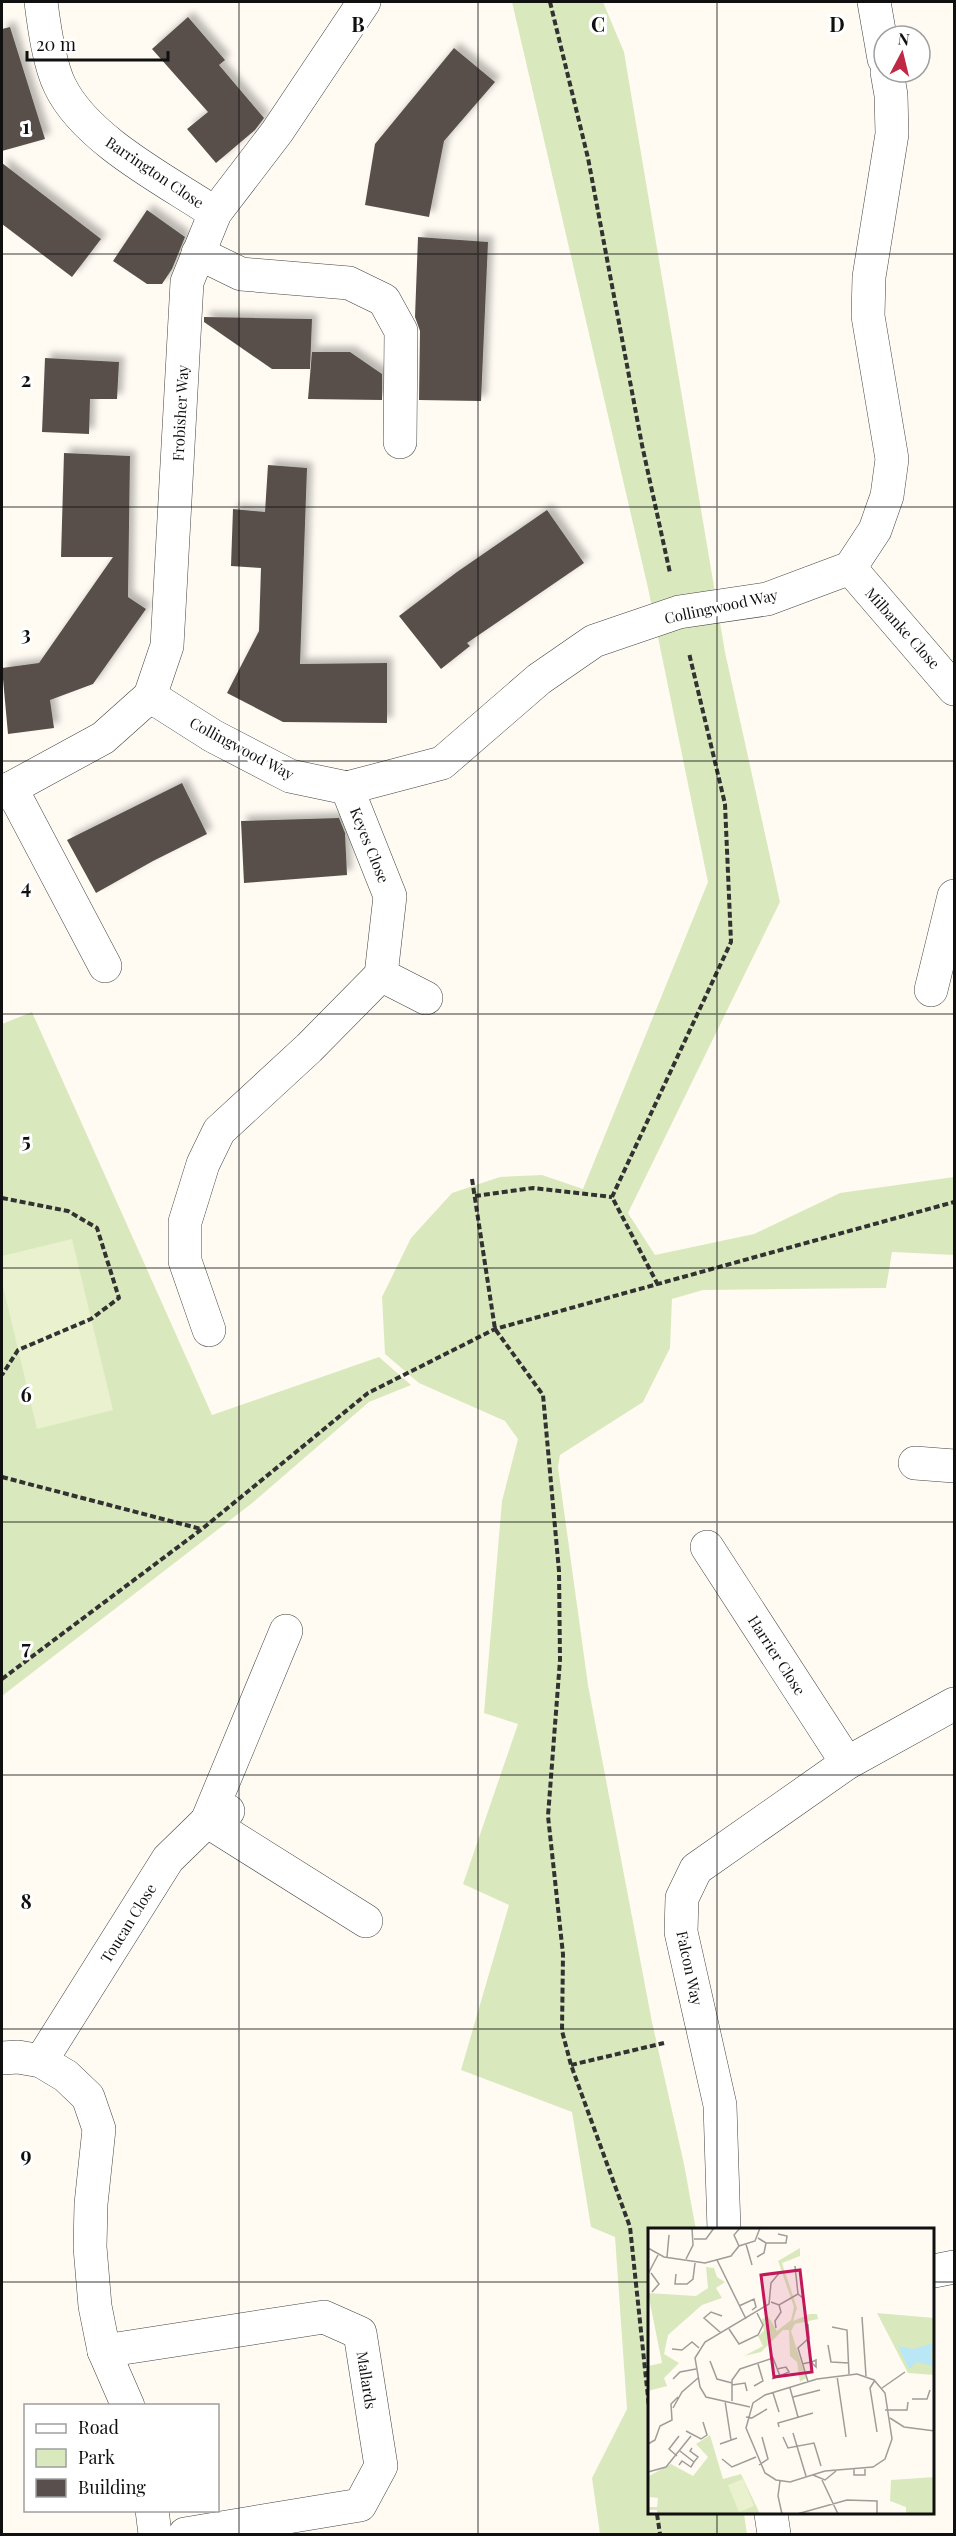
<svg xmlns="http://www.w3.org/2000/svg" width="956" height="2536" font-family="'Playfair Display',serif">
  <defs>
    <filter id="shadow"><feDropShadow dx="5.5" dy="-5.5" stdDeviation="3" flood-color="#0004"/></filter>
  </defs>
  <rect width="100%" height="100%" fill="#fffbf3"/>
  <g fill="#dae9bd">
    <path d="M 512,2 L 603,2 L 624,52 L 725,652 L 780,902 L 628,1213 L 655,1255 L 754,1234 L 840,1193 L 954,1177 L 954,1255 L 892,1252 L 886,1288 L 703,1290 L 672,1299 L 670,1348 L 643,1402 L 560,1455 L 558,1467 L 588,1685 L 652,2022 L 684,2164 L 696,2230 L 650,2230 L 650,2514 L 744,2514 L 747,2534 L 600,2534 L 592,2478 L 627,2409 L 615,2237 L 591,2227 L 572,2112 L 461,2070 L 509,1905 L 463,1884 L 518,1724 L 484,1713 L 502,1501 L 518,1439 L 505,1421 L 419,1383 L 385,1354 L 382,1297 L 411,1238 L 452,1193 L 500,1177 L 542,1175 L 583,1189 L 708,882 L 648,588 Z"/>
    <path d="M 32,1012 L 212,1415 L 379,1357 L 411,1385 L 369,1402 L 251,1504 L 2,1696 L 2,1024 Z"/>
  </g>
  <path fill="#e9f1ce" d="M 72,1239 L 113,1410 L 37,1429 L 2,1282 L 2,1256 Z"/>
  <g fill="#594f4c" filter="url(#shadow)">
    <path d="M 188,17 L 225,60 L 219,65 L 264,118 L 255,130 L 216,163 L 187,129 L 208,112 L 152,49 Z"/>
    <path d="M 10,27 L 45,139 L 2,151 L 2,29 Z"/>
    <path d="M 454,48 L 495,82 L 444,141 L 429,217 L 365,205 L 375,144 Z"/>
    <path d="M 2,163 L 101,239 L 72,277 L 2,224 Z"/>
    <path d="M 147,210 L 185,237 L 172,269 L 162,284 L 147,284 L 113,261 Z"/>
    <path d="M 418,237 L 488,242 L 481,401 L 419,400 L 420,331 L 415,317 Z"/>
    <path d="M 204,317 L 312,319 L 310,369 L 272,369 L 204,322 Z"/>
    <path d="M 312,352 L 350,352 L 382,374 L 382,400 L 308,399 Z"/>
    <path d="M 45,358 L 119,362 L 117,399 L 90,399 L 89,434 L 42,432 Z"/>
    <path d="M 64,453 L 130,456 L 128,597 L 146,609 L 93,684 L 50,700 L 54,728 L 8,734 L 2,668 L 39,663 L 113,557 L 61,557 Z"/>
    <path d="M 268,465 L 307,468 L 300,664 L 387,663 L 387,723 L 283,722 L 227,693 L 259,631 L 261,568 L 231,566 L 233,509 L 265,512 Z"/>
    <path d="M 547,510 L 584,563 L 467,643 L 470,646 L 441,669 L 399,616 L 457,572 Z"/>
    <path d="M 182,783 L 207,834 L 153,861 L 96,893 L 67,840 Z"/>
    <path d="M 339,818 L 345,833 L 347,875 L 244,883 L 241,821 Z"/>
  </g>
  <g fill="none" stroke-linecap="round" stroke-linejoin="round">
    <defs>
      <g id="minor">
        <path d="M 41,2 C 44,26 49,64 60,86 C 86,140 167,181 215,213"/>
        <path d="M 874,2 L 884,59"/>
        <path d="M 198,253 L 241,274 L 349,283 L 384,300 L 401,331 L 400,442"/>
        <path d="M 850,568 L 954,689"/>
        <path d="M 150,696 L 213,736 L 290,776 L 347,788 L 442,763 L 539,679 L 594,641 L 679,612 L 767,599 L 850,568 L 875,530 L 887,496 L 892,459 L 868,316 L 869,277 L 892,134 L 891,95 L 887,72"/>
        <path d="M 11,788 L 105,966"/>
        <path d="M 2,793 L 103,738 L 150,696 L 167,646 L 187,282 L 215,213 L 277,132 L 364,2"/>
        <path d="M 381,975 L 426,998"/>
        <path d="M 931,990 L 954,896"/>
        <path d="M 209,1330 L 185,1261 L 185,1222 L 203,1164 L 219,1131 L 309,1048 L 381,975 L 390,896 L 347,788"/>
        <path d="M 915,1463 L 954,1466"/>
        <path d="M 707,1547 L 847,1763"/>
        <path d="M 286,1631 L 207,1821 L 366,1921"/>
        <path d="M 2,2058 L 18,2057 L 41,2061 L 66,2076 L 88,2097 L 99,2129 L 91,2204 L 90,2247 L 95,2306 L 104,2351 L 128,2406"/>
        <path d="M 41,2061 L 168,1859 L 207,1821 L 228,1811"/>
        <path d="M 724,2230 L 720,2105 L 681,1932 L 682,1898 L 696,1869 L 847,1763 L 954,1704"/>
        <path d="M 934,2271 L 954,2267"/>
        <path d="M 104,2351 L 324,2317 L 360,2333 L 381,2466 L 360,2505 L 185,2534"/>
        <path d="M 152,2510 L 155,2534"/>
        <path d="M 771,2514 L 774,2534"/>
      </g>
    </defs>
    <use href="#minor" stroke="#434343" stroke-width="34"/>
    <g stroke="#323232" stroke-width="4" stroke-dasharray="6 3" stroke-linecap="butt">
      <path d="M 550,2 L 588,158 L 642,445 L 670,573"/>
      <path d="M 472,1179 L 495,1329 L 543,1395 L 559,1571 L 560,1660 L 548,1816 L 563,1954 L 562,2031 L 571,2065 L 630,2227 L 649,2407 L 650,2466"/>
      <path d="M 475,1196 L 533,1188 L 612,1197"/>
      <path d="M 2,1198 L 68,1211 L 97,1228 L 119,1298 L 91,1319 L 18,1350 L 2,1375"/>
      <path d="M 658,1285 L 612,1197 L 731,942 L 725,804 L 689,653"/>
      <path d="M 2,1477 L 201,1529"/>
      <path d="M 2,1679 L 202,1529 L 368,1393 L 495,1329 L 954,1202"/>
      <path d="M 571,2065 L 664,2043"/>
      <path d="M 657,2514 L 660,2534"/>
    </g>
    <use href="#minor" stroke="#fff" stroke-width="33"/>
  </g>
  <path fill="none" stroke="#101010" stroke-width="1.5" stroke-opacity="0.55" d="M 239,2 L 239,2534M 478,2 L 478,2534M 717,2 L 717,2230M 2,254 L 954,254M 2,507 L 954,507M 2,761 L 954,761M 2,1014 L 954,1014M 2,1268 L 954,1268M 2,1522 L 954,1522M 2,1775 L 954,1775M 2,2029 L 954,2029M 2,2282 L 650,2282M 934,2282 L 954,2282M 717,2514 L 717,2534"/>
  <g text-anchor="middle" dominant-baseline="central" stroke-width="6" stroke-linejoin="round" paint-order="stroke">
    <g font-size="15" fill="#101010" stroke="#fff">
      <text transform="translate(155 172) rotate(34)">Barrington Close</text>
      <text transform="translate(180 413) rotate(-87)">Frobisher Way</text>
      <text transform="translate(721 606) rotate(-12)">Collingwood Way</text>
      <text transform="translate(903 628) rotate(48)">Milbanke Close</text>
      <text transform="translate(242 748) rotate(28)">Collingwood Way</text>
      <text transform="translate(370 845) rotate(68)">Keyes Close</text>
      <text transform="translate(777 1655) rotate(57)">Harrier Close</text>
      <text transform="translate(128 1923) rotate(-58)">Toucan Close</text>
      <text transform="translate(690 1968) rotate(78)">Falcon Way</text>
      <text transform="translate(367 2380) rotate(81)">Mallards</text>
    </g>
  </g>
  <g transform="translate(648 2228)">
    <rect width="286" height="286" fill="#fffbf3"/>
    <path d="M 152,20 L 152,28 L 134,35 L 149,80 L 145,93 L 162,86 L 169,86 L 170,91 L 147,96 L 143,103 L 158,150 L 152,154 L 149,134 L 142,128 L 141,102 L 135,102 L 113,124 L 96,128 L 115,118 L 110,108 L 116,103 L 114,91 L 120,88 L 129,103 L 143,92 L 146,79 L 130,33 ZM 58,39 L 66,40 L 69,49 L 77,54 L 68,60 L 74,70 L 54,77 L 20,107 L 16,126 L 31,135 L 16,150 L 19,158 L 0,163 L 0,138 L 14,135 L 0,65 L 48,68 L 60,60 ZM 229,85 L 286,90 L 286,147 L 260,145 ZM 62,207 L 75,251 L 93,246 L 112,286 L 9,286 L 9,282 L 0,282 L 0,279 L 9,279 L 10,270 L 2,269 L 1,248 L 23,236 L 45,248 L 60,229 L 48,216 ZM 286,249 L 286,286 L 258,286 L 258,279 L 242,273 L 243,252 Z" fill="#dae9bd"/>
    <path d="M 95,251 L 106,278 L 91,284 L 80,257 Z" fill="#e9f1ce"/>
    <path d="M 286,115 L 283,127 L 286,138 L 269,134 L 261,141 L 250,118 L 265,121 Z" fill="#b9e7f5"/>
    <path fill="none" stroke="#9f9d98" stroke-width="1.5" d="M 110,10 L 118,15 L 138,15 L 139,8 L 130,6M 46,11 L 58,11 L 66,0M 98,16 L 104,37M 91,18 L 86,7 L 92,0M 0,20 L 16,29 L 57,35 L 83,28 L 91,18 L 107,13 L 112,0M 19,29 L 21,7M 109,29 L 116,25 L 118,15M 38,31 L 45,17 L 44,0M 69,32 L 98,91M 3,45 L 11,56 L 4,64M 0,46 L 10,27M 28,46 L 27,56 L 39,56 L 45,51 L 47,35M 150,66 L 156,71 L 156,82M 123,74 L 131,77 L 150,66 L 147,38M 91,78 L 106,71 L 108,79 L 104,82M 214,89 L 218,148M 184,99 L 199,102 L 201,146M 128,100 L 127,93 L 133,84 L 131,77M 81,101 L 91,116 L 110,107 L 115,97 L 109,85M 73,105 L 56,90 L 63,84 L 74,88M 180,117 L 183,134 L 201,135M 24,121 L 34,122 L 44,114 L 51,120M 62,133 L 69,151 L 84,155M 154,136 L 163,134 L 166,133 L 168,132 L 168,139 L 163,134M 209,146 L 226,152 L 237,165 L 244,211 L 237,231 L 225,239 L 177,243 L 142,254 L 128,252 L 117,245 L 98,200 L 105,175 L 117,167 L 169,151 ZM 189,148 L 198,209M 25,151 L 32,144 L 48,141M 124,151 L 141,144 L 138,139 L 129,141M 227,152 L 222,160 L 229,204M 160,154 L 150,120 L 161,110 L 160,96M 84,157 L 97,155 L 99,163M 106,158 L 115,153 L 110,136M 142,160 L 150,189M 234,160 L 257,144M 125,165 L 131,184M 145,169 L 172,162M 264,171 L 279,171 L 282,162M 77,173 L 83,212M 84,173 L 84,152 L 92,141 L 125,130 L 132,148M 102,179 L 58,169 L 52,159 L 47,130 L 57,114 L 121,76 L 123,55 L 132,44M 25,180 L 34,164 L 50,150M 237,182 L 259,182 L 260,174M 98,189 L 104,190 L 119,181M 242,190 L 256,199 L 287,203M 131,199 L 130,195 L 165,185M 38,203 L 53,211 L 59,207 L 55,194M 145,205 L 158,248M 135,209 L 140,220 L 166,215 L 173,238M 0,216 L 7,212 L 12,198 L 24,192 L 23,176 L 30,169M 72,216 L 89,210M 32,223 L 46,234 L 50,229 L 42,223 L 44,220M 29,228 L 21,221 L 31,208M 74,231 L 84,239 L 108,229M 31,237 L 34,233 L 43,239 L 46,234M 111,237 L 120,231 L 114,209M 206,241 L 206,247 L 217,247 L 217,241M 0,244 L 18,239 L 43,208M 165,247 L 177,252 L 188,243M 174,252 L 190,286M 132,253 L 130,268 L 134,286M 149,286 L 199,272 L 229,273 L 229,286"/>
    <path fill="#c2185b" fill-opacity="0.15" stroke="#c2185b" stroke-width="3" d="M 152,42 L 164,144 L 126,149 L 113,47 Z"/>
    <rect width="286" height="286" fill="none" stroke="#101010" stroke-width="3"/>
  </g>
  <g font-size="20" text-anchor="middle" font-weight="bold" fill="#101010" stroke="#fff" stroke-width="6" stroke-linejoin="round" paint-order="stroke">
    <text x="358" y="32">B</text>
    <text x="598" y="32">C</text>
    <text x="837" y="32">D</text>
    <text x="26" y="134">1</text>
    <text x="26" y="387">2</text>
    <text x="26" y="641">3</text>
    <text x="26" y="894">4</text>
    <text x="26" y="1148">5</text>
    <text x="26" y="1402">6</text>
    <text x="26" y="1655">7</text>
    <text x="26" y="1909">8</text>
    <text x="26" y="2162">9</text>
  </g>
  <rect width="956" height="2536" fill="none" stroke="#101010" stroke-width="6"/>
  <rect x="24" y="2404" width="195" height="108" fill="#ffffff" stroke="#9f9f9f" stroke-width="1.5"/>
  <rect x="36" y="2424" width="30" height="9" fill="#ffffff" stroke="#9f9f9f" stroke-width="1.5"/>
  <text x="78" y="2434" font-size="18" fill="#101010">Road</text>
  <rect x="36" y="2449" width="30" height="18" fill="#dae9bd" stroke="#9f9f9f" stroke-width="1.5"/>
  <text x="78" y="2464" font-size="18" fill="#101010">Park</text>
  <rect x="36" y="2479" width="30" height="18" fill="#594f4c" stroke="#9f9f9f" stroke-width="1.5"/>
  <text x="78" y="2494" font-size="18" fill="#101010">Building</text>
  <g transform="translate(902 54) rotate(7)"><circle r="28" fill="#ffffff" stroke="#9f9f9f" stroke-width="1.5"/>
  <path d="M0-4.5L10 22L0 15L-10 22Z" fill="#bf2945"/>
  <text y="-9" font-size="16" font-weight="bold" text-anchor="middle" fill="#101010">N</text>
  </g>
  <path d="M27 51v9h141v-9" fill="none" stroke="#101010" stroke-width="3"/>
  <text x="36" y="51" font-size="18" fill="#101010" stroke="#ffffff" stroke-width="4.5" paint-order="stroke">20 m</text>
</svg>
